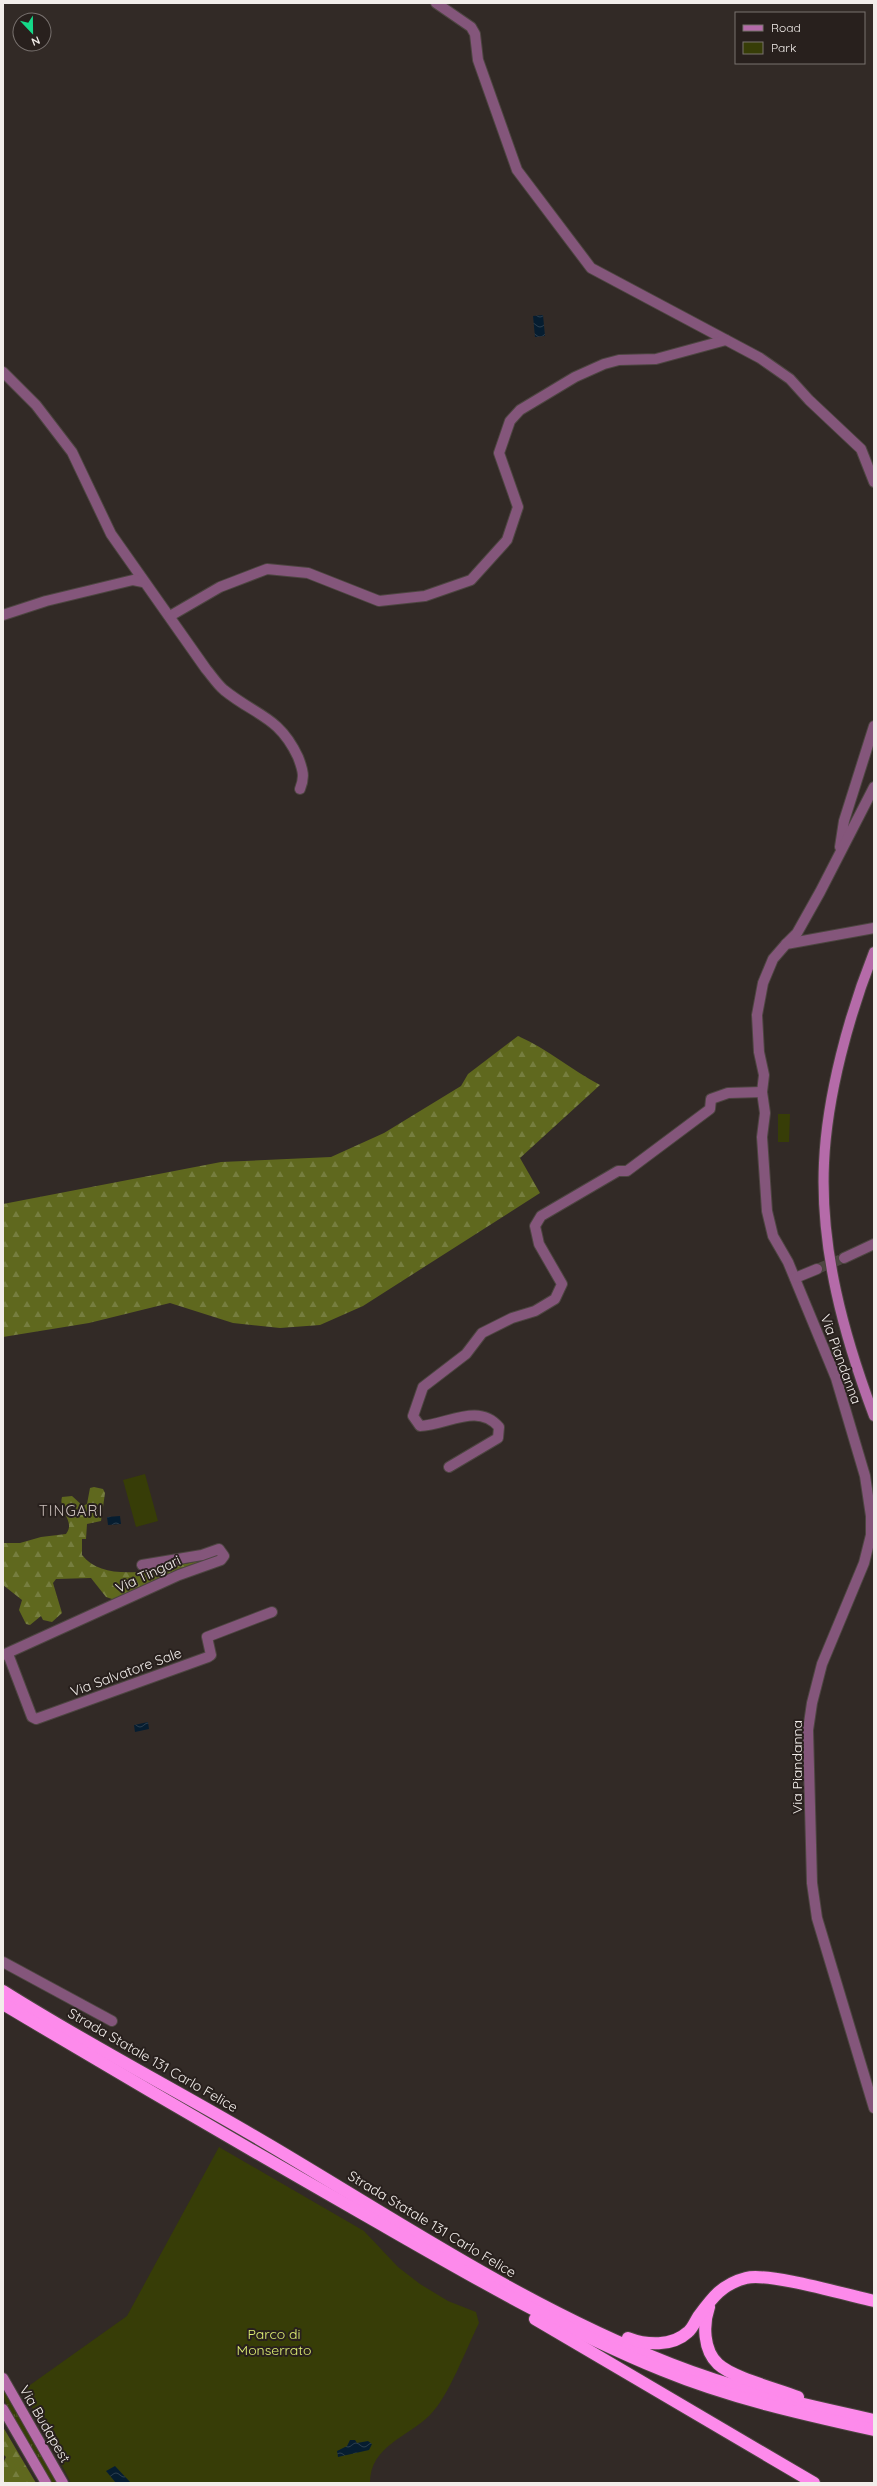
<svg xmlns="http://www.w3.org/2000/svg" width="877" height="2486" font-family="Quicksand,sans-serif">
  <defs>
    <pattern id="grass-tufts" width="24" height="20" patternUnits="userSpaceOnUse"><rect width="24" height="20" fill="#373d07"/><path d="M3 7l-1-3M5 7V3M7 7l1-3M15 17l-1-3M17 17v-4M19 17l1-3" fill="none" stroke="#54592b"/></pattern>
    <pattern id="forest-firs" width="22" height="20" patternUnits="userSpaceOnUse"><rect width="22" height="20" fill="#5f681e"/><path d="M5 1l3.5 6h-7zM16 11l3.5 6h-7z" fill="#767e3f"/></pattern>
    <pattern id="water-waves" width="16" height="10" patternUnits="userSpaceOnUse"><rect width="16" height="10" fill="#061d30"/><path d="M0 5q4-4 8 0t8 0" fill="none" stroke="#2b3e4e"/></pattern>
  </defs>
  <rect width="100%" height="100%" fill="#322a26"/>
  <path fill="url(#grass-tufts)" d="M 3,2390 L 57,2483 L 52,2483 C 40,2463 3,2410 3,2390 Z"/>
  <g fill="url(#forest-firs)">
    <path d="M 518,1036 C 548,1049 571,1070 600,1085 L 520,1158 L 540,1193 L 363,1306 L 320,1325 L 280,1328 L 233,1323 L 170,1303 L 89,1323 L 3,1337 L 3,1204 L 221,1162 L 331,1157 L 384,1133 L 461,1086 L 468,1074 Z"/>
    <path d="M 94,1487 L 103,1489 L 105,1493 L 101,1521 L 87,1524 L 86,1539 L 82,1539 L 82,1555 C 107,1587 170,1566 204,1560 L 118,1601 L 106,1597 L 91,1578 L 56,1579 L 53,1583 L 62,1613 L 52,1622 L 43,1620 L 41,1616 L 30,1625 L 26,1624 L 19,1610 L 22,1600 L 3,1585 L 3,1543 L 20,1543 L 41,1537 L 66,1534 C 76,1521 58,1512 62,1497 L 72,1496 L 83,1506 L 87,1504 L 90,1488 Z"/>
    <path d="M 3,2427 L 36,2483 L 3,2483 L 3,2463 L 6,2457 L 3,2454 Z"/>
  </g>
  <g fill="#373d07">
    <path d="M 778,1114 L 790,1114 L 789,1142 L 778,1142 Z"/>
    <path d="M 145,1474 L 158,1521 L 136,1527 L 123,1480 Z"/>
    <path d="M 219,2147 L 364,2231 L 398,2267 L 420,2284 L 448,2301 L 476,2312 L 479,2323 C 466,2349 449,2396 430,2415 C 408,2437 370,2446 370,2483 L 71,2483 L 23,2390 L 127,2316 Z"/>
  </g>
  <g fill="url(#water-waves)">
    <path d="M 543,315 L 545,336 L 535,337 L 533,316 Z"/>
    <path d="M 120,1516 L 121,1524 L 108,1525 L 107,1517 Z"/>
    <path d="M 148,1722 L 149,1729 L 135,1732 L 134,1725 Z"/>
    <path d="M 350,2440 L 355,2440 L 357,2443 L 368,2441 L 372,2444 L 369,2450 L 338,2457 L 337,2451 L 347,2446 Z"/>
    <path d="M 115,2466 L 131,2483 L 116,2483 L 106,2471 Z"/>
  </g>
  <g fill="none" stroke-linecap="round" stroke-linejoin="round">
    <path stroke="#4f4743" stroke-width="10" stroke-dasharray="10 5" stroke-linecap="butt" d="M 817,1269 L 844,1258"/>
    <defs>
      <g id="street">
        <path d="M 436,3 L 471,27 L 475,34 L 478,60 L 517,170 L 591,268 L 760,358 L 790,379 L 809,400 L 861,449 L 874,482"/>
        <path d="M 3,372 L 36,405 L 72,452 L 111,534 L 206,669 C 212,676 217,684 224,690 C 256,716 279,716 298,757 C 303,770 305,777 300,789"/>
        <path d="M 3,615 L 46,601 L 133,580 L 143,582"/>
        <path d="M 170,616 L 220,587 L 267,569 L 308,573 L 379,601 L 425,596 L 471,580 L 507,540 L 518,507 L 499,453 L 510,421 L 520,410 L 575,377 L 604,364 L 619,360 L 656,359 L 726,340"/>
        <path d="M 840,847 L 844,821 L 874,726"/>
        <path d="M 874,928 L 786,944 L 773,959 L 763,983 L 757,1015 L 759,1052 L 764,1075 L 762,1092 L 765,1113 L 762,1137 L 767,1211 L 773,1236 L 788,1262 L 836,1378 L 865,1476 L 871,1516 L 871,1535 L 864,1563 L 822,1664 L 812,1703 L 808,1730 L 812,1883 L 817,1918 L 874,2108"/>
        <path d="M 786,944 L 797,933 L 820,892 L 874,787"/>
        <path d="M 844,1258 L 874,1244"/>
        <path d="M 795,1278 L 817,1269"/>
        <path d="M 449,1467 L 498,1438 L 499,1427 C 478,1402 447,1425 420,1426 L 413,1416 L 423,1387 L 466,1354 L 482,1333 L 512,1318 L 535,1311 L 555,1299 L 562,1284 L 539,1244 L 535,1226 L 541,1216 L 618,1171 L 627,1171 L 710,1109 L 711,1099 L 728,1093 L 762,1092"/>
        <path d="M 8,1654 L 32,1717 L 36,1719 L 208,1657 L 211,1655 L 207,1637 L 272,1612"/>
        <path d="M 3,1655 L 179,1575 L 221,1560 L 224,1556 L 219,1549 L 202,1555 L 142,1565"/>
        <path d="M 3,1962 L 112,2021"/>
      </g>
      <g id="secondary">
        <path d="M 874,952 C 849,1015 827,1095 824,1163 C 820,1250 844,1336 874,1416"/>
        <path d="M 3,2378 L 63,2483"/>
        <path d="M 3,2409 L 46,2483"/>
      </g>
      <g id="highway">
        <path d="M 3,1991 C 90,2046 182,2093 271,2146 C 401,2223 529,2309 671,2364 C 737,2390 805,2405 874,2420"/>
        <path d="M 3,2004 C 122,2075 242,2145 363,2214 C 461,2270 557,2327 662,2370 C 730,2398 802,2414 874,2430"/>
        <path d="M 709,2307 C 703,2324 703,2350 718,2364 C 733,2378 778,2389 798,2397"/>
        <path d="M 535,2319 L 814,2483"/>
        <path d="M 628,2338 C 646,2345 672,2347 688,2332 C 692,2329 695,2322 698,2317 C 712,2298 722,2284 746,2278 C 768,2272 847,2295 874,2301"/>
      </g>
    </defs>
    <use href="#street" stroke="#4d4541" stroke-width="12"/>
    <use href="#secondary" stroke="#4d4541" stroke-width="12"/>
    <use href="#highway" stroke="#4d4541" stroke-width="14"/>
    <use href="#street" stroke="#84567b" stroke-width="10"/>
    <use href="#secondary" stroke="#b56ba9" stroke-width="10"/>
    <use href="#highway" stroke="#fd8aeb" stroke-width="12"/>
  </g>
  <g text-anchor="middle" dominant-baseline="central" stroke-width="4" stroke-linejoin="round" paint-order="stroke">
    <g font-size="14" fill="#f2edea" stroke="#28201d">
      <text transform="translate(841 1359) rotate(70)">Via Piandanna</text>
      <text transform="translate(148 1574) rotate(-25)">Via Tingari</text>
      <text transform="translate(126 1672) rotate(-20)">Via Salvatore Sale</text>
      <text transform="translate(797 1767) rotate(-90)">Via Piandanna</text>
      <text transform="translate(153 2060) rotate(30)">Strada Statale 131 Carlo Felice</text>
      <text transform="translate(432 2224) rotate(31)">Strada Statale 131 Carlo Felice</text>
      <text transform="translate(45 2424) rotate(60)">Via Budapest</text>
    </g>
    <g font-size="14" fill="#e0f074" stroke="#28201d">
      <text x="274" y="2334">Parco di<tspan x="274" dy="16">Monserrato</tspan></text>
    </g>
    <g font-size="15" letter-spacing="1" fill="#c9beba" stroke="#28201d">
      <text x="71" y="1510">TINGARI</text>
    </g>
  </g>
  <rect width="877" height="2486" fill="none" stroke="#f2edea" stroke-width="8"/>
  <rect x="735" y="12" width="130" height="52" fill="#28201d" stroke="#79726f"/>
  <rect x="743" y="25" width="20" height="6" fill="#b56ba9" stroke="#79726f"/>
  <text x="771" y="32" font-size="12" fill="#f2edea">Road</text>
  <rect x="743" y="42" width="20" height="12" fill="#373d07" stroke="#79726f"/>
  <text x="771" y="52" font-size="12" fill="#f2edea">Park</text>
  <g transform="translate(32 32) rotate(158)"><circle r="19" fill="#28201d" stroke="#79726f"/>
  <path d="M0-3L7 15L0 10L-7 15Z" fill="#15d989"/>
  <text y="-6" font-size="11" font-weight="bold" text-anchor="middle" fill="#f2edea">N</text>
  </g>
</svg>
